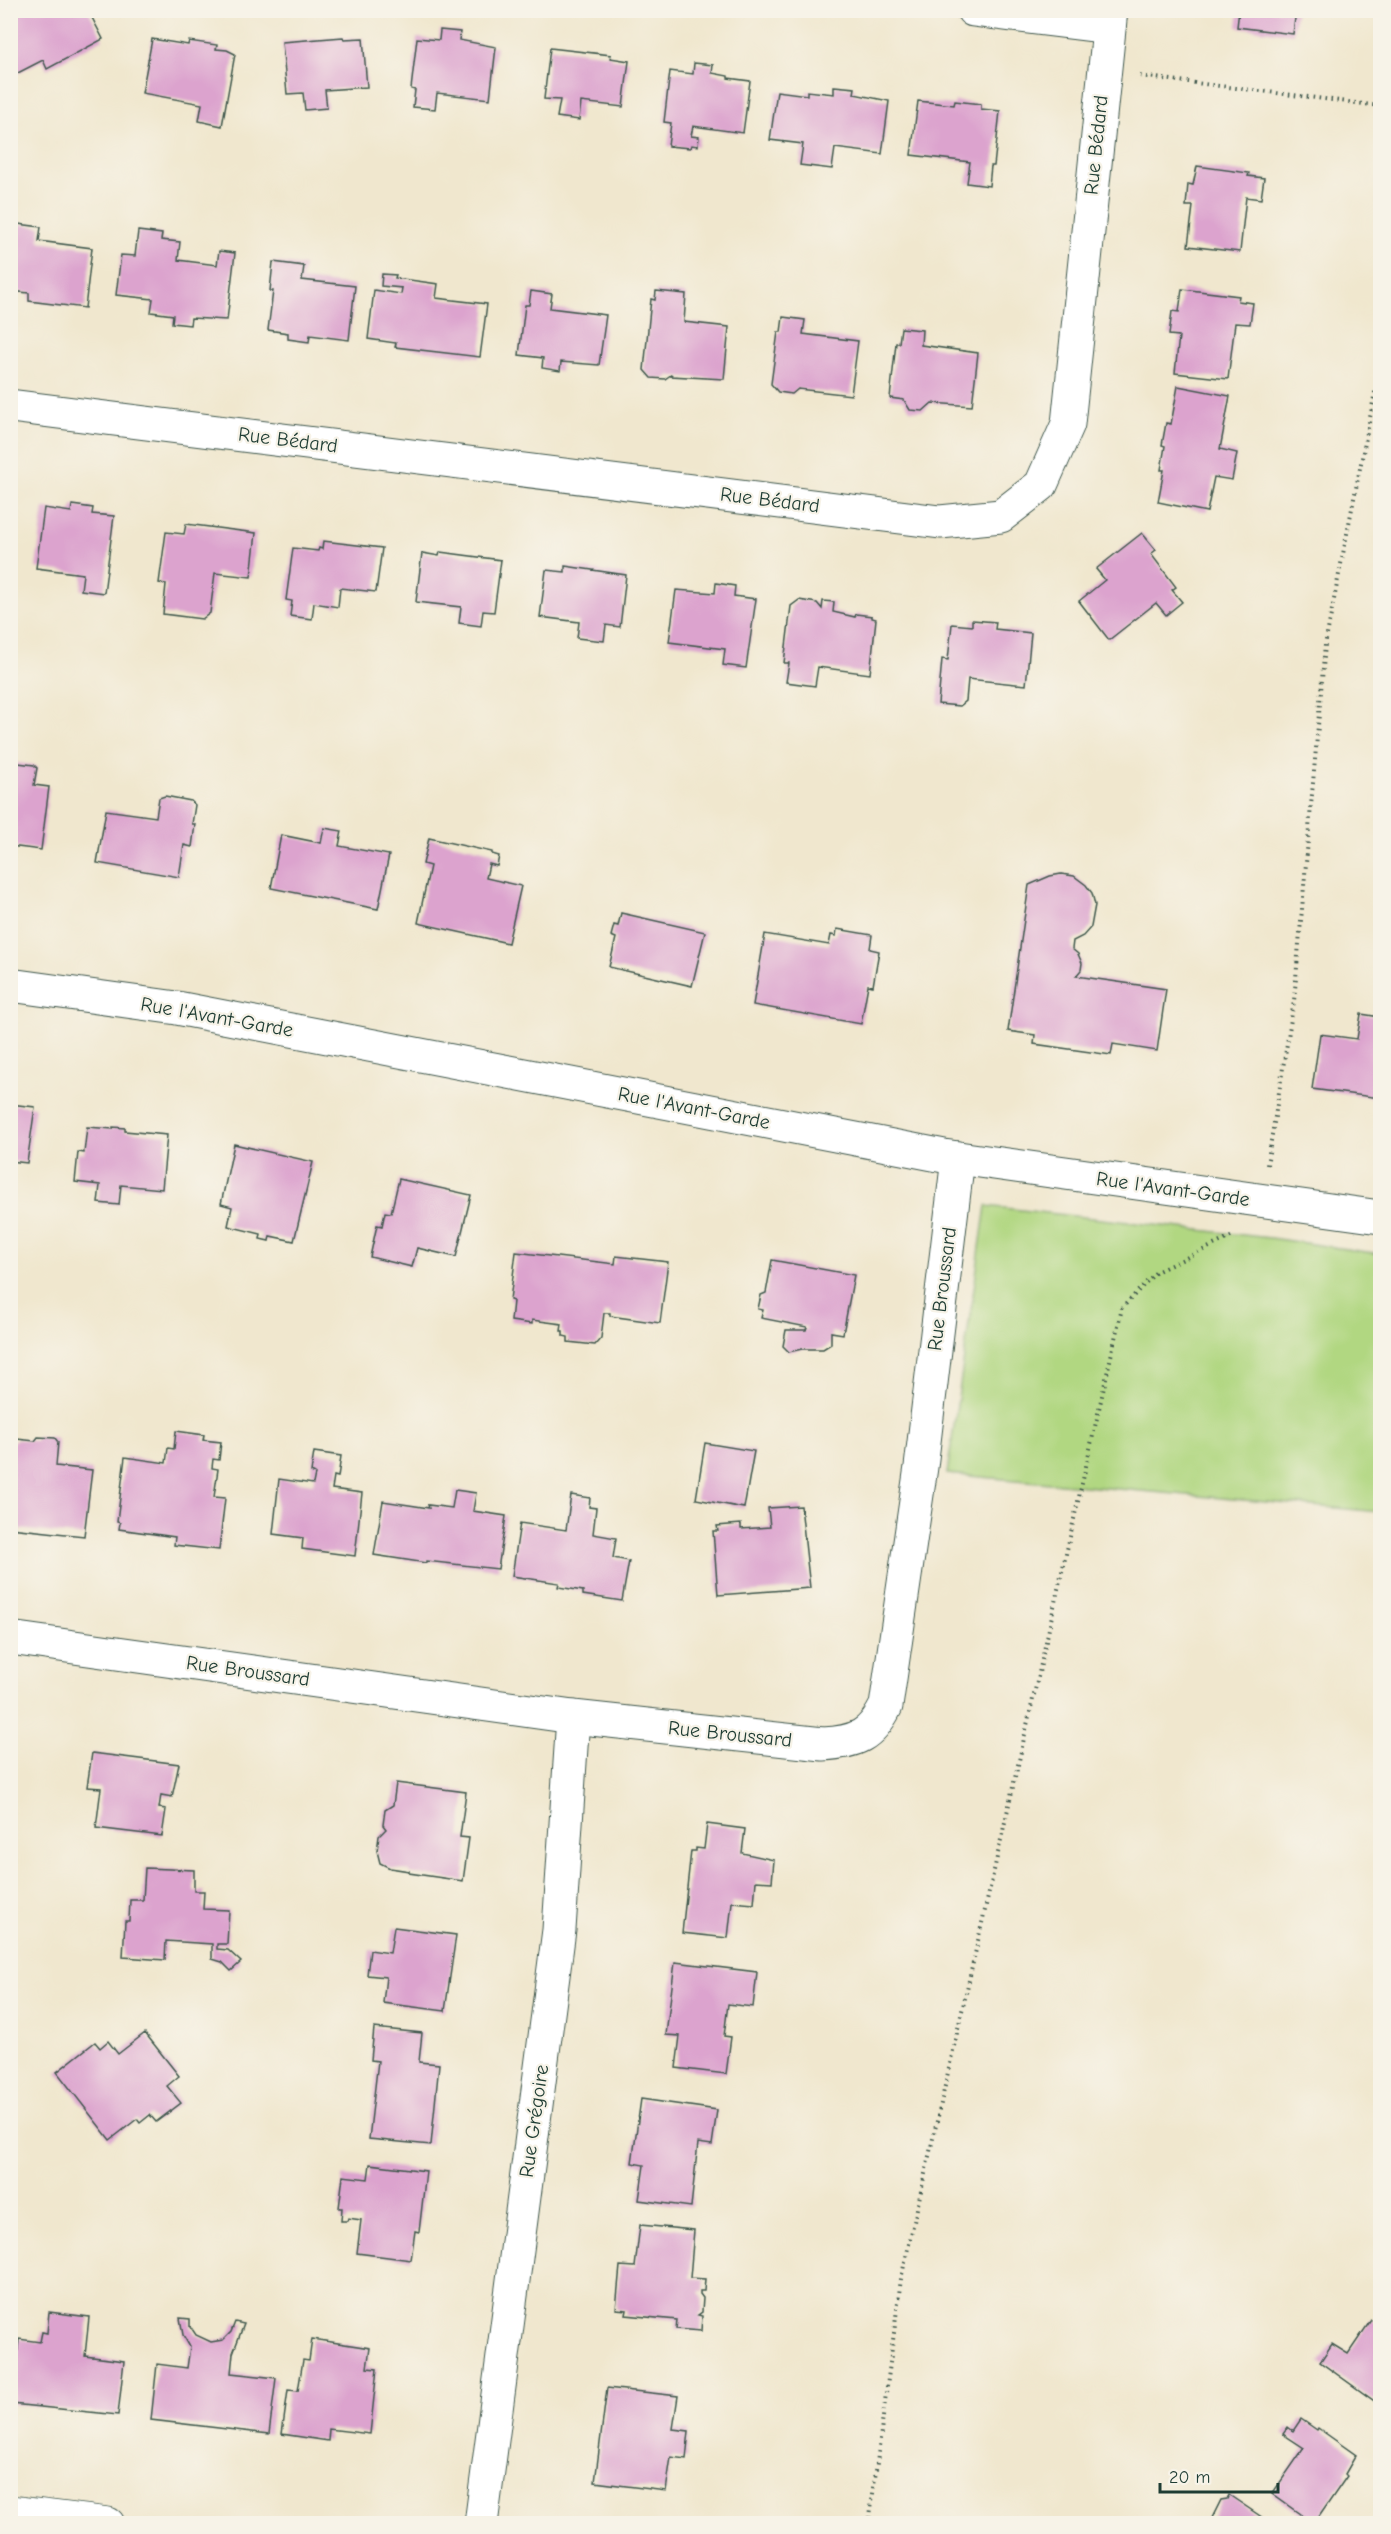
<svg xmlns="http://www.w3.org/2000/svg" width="1391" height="2534" font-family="'Comic Neue',sans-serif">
  <rect width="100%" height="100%" fill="#f7f3e8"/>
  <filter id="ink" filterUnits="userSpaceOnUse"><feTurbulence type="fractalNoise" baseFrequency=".0167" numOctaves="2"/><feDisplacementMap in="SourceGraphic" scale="12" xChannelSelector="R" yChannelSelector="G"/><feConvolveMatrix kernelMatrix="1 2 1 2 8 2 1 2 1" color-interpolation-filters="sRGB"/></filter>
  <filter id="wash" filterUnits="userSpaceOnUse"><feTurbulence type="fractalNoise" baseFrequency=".008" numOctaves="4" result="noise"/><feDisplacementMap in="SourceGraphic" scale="24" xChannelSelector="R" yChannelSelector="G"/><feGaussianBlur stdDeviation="1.35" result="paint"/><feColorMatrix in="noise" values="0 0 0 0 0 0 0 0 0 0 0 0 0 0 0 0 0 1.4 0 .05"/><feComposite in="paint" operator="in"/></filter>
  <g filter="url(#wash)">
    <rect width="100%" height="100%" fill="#f0e7ce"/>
    <path fill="#b1d781" stroke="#688a5a" stroke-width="1.5" d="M 986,1206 L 1270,1238 L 1380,1254 L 1380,1512 L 947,1474 Z"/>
    <g id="blocks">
      <g fill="#dca3ce">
        <path d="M 10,10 L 88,10 L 103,39 L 47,69 L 43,60 L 10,77 Z"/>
        <path d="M 1239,10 L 1296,10 L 1293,34 L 1237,27 Z"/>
        <path d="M 440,30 L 460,32 L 459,40 L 496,47 L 490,99 L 437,93 L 435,109 L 413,107 L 415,90 L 411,89 L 417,38 L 439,40 Z"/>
        <path d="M 343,37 L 344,39 L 363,38 L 367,87 L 325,90 L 327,108 L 305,110 L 303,93 L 287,94 L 282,42 Z"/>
        <path d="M 152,39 L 188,45 L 189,41 L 217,45 L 216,49 L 227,50 L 235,54 L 222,126 L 199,121 L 202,104 L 142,93 Z"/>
        <path d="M 550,48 L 611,55 L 610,58 L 629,61 L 623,107 L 581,102 L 579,120 L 557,117 L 560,100 L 544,99 Z"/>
        <path d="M 694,63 L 713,65 L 712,73 L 728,76 L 728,78 L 750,81 L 743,133 L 693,126 L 691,136 L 699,137 L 698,146 L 691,145 L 690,148 L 668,146 L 671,123 L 664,122 L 670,71 L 693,74 Z"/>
        <path d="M 834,86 L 855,88 L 854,94 L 889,101 L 882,154 L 835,148 L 832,169 L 800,165 L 803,144 L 770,140 L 777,91 L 807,95 L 807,91 L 834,94 Z"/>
        <path d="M 918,101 L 954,105 L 955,101 L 981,104 L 981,109 L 1000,111 L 994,166 L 991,166 L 989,186 L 967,183 L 970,162 L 911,155 Z"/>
        <path d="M 1197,166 L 1249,173 L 1248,176 L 1264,178 L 1261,199 L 1246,197 L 1240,252 L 1188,246 L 1193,206 L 1186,206 L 1188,184 L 1193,185 Z"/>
        <path d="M 18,224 L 41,227 L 39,241 L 92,248 L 85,308 L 29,301 L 29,293 L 10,291 L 10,257 Z"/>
        <path d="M 138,231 L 162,234 L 161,240 L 180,242 L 178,260 L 217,265 L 219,251 L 235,253 L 227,320 L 191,318 L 190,325 L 172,323 L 173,315 L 151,312 L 153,299 L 116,295 L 121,255 L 135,256 Z"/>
        <path d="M 273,262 L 304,266 L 302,280 L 355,286 L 349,340 L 310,335 L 309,342 L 288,339 L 288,333 L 268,330 L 273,291 L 270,291 Z"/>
        <path d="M 382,274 L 396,275 L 395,278 L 438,284 L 436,298 L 487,304 L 480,357 L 395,347 L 396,343 L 368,339 L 374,290 L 401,294 L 402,288 L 381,286 Z"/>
        <path d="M 1182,289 L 1239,296 L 1238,301 L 1253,303 L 1250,324 L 1235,323 L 1228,379 L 1175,373 L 1179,336 L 1169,335 L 1172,311 L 1179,312 Z"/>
        <path d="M 531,291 L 552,294 L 550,308 L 606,315 L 599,365 L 561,362 L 560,371 L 542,368 L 543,358 L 519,355 L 525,305 L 529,305 Z"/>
        <path d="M 656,291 L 686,294 L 684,322 L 729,327 L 724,379 L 671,376 L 672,374 L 665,379 L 651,378 L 644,370 L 651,299 L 655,300 Z"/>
        <path d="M 783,317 L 805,320 L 803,334 L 858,341 L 851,395 L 798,389 L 792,394 L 778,392 L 771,384 L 778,332 L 781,332 Z"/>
        <path d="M 901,328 L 922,330 L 921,345 L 978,353 L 972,406 L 932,403 L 923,411 L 910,410 L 904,400 L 890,398 L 896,343 L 899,343 Z"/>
        <path d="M 1178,386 L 1230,396 L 1220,449 L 1237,453 L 1232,480 L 1214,477 L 1207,512 L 1158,502 L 1164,470 L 1161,470 L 1165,446 L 1162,445 L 1166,423 L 1171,424 Z"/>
        <path d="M 72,505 L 93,508 L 92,514 L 114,516 L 104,593 L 81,590 L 83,574 L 36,568 L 44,508 L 71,512 Z"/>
        <path d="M 186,524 L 256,533 L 251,577 L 215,573 L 210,613 L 202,619 L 163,614 L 166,584 L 159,583 L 166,532 L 184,534 Z"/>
        <path d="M 1142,533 L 1156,550 L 1151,554 L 1176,587 L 1172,590 L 1182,602 L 1166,615 L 1156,603 L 1109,640 L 1079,601 L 1105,580 L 1096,569 Z"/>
        <path d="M 323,541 L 382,548 L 376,592 L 340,588 L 338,607 L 314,603 L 312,619 L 290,616 L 292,601 L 286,600 L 293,548 L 318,551 L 319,548 L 322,549 Z"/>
        <path d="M 440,552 L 501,560 L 494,612 L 483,611 L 481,626 L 459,623 L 461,607 L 416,602 L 422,553 L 439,556 Z"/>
        <path d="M 565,566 L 626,575 L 620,627 L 606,625 L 604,641 L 577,638 L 579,622 L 540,617 L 546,570 L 565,572 Z"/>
        <path d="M 716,583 L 735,586 L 734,596 L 756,599 L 746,668 L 723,665 L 725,649 L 669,642 L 676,590 L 715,593 Z"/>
        <path d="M 799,600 L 817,603 L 822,609 L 823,601 L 834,602 L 833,612 L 855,617 L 856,614 L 872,616 L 872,618 L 876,619 L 870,674 L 818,667 L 815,686 L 786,682 L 789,663 L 784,663 L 791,606 Z"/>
        <path d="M 972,620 L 996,622 L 995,629 L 1031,633 L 1026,685 L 968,679 L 966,701 L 960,706 L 938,704 L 942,659 L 948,660 L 952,624 L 972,626 Z"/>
        <path d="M 10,762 L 34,765 L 37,768 L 34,785 L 49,787 L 41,850 L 10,846 Z"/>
        <path d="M 165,796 L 191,801 L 195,805 L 192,824 L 195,824 L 192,847 L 184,845 L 179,877 L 97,863 L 106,810 L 156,817 L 159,798 Z"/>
        <path d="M 324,828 L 342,831 L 339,846 L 389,855 L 378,909 L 271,888 L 281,835 L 321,843 Z"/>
        <path d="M 429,838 L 492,852 L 492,854 L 499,856 L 497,866 L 489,864 L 486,878 L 521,886 L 508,943 L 418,923 L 430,866 L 423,864 Z"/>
        <path d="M 1061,874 L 1074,876 L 1086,885 L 1092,893 L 1095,905 L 1091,927 L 1083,936 L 1073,941 L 1072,949 L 1078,954 L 1082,963 L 1081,970 L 1076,976 L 1166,989 L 1157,1051 L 1113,1044 L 1111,1055 L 1034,1044 L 1035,1035 L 1008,1031 L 1029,885 L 1050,876 Z"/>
        <path d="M 621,913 L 705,932 L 692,986 L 609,967 L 616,938 L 611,936 L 614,925 L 618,926 Z"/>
        <path d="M 837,929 L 872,935 L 870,949 L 879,951 L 873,986 L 868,985 L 861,1024 L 753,1005 L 765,934 L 829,945 L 831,935 L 836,936 Z"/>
        <path d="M 1361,1014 L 1380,1017 L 1380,1098 L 1312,1089 L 1320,1034 L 1357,1039 Z"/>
        <path d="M 10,1104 L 35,1107 L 27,1163 L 10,1161 Z"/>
        <path d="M 87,1127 L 113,1129 L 113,1127 L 125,1128 L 125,1131 L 167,1135 L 162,1189 L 121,1185 L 119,1205 L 98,1203 L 100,1185 L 75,1182 L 78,1152 L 84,1153 Z"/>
        <path d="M 234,1144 L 313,1162 L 294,1241 L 270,1236 L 269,1241 L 260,1239 L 261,1234 L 228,1226 L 232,1207 L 221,1204 Z"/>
        <path d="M 399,1179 L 471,1195 L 456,1257 L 417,1248 L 412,1267 L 370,1257 L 377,1225 L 382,1226 L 385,1212 L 391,1213 Z"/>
        <path d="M 516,1252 L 615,1264 L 616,1256 L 668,1262 L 660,1323 L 610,1316 L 610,1313 L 604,1313 L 601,1338 L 595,1345 L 568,1342 L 568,1337 L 563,1336 L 563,1331 L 561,1331 L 562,1324 L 532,1320 L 532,1324 L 511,1321 L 513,1301 L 510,1300 Z"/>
        <path d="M 772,1260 L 854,1275 L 843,1334 L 831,1332 L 831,1344 L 823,1349 L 802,1349 L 789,1352 L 783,1346 L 786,1330 L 806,1330 L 807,1327 L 761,1318 L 763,1310 L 758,1309 L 761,1295 L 766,1293 Z"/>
        <path d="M 176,1431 L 204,1435 L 203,1440 L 221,1442 L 219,1460 L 213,1459 L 212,1468 L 218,1469 L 214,1497 L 225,1498 L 219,1550 L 174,1545 L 175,1537 L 119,1529 L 120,1523 L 117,1522 L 125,1457 L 166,1463 L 168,1448 L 174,1449 Z"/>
        <path d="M 38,1437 L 55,1438 L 58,1442 L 56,1466 L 92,1470 L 84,1536 L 10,1528 L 12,1442 L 17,1439 L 35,1441 Z"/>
        <path d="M 705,1443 L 754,1451 L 744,1508 L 696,1499 Z"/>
        <path d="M 314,1452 L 341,1456 L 338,1477 L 334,1476 L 332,1489 L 362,1493 L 355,1556 L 302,1549 L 303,1538 L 273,1534 L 279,1479 L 313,1484 L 315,1474 L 311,1472 Z"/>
        <path d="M 455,1490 L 476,1493 L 473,1511 L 506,1516 L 498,1569 L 426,1561 L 426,1563 L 374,1555 L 383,1501 L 429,1508 L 428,1505 L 452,1508 Z"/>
        <path d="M 571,1495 L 590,1498 L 589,1507 L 596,1508 L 593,1534 L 616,1538 L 613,1558 L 629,1561 L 622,1601 L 583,1595 L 583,1591 L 558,1587 L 559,1583 L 512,1576 L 520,1523 L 566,1530 Z"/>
        <path d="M 801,1506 L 810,1588 L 718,1595 L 713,1531 L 718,1531 L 717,1526 L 741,1524 L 741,1529 L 770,1527 L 768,1508 Z"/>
        <path d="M 92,1753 L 179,1764 L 172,1797 L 161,1795 L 159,1808 L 166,1809 L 162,1836 L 96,1828 L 101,1788 L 87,1787 Z"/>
        <path d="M 396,1783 L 466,1792 L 460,1837 L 469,1838 L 463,1881 L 409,1873 L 409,1871 L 390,1868 L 380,1863 L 377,1851 L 379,1836 L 386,1829 L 383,1825 L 385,1810 L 393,1805 Z"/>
        <path d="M 707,1824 L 745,1829 L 742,1853 L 774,1860 L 772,1882 L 756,1881 L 754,1904 L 732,1902 L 728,1938 L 682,1933 L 691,1851 L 696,1851 L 696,1848 L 704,1849 Z"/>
        <path d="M 145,1868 L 194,1870 L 194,1891 L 204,1891 L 203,1909 L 229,1910 L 227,1944 L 217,1944 L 217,1949 L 228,1950 L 241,1962 L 231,1971 L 222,1962 L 212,1959 L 212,1944 L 166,1941 L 165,1960 L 123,1957 L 125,1921 L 129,1921 L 130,1900 L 143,1900 Z"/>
        <path d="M 394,1927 L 456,1935 L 445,2011 L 383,2003 L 386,1977 L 367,1975 L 370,1950 L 390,1953 Z"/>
        <path d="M 675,1962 L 757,1972 L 753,2007 L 728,2004 L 724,2036 L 731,2037 L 726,2074 L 676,2068 L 680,2036 L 666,2035 Z"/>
        <path d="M 374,2028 L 422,2033 L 419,2062 L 439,2064 L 431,2145 L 369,2139 L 378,2061 L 371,2060 Z"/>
        <path d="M 145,2033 L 179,2076 L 167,2086 L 181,2103 L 156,2122 L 150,2115 L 140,2123 L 137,2119 L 110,2140 L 57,2072 L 95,2042 L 100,2048 L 108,2041 L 118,2054 Z"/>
        <path d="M 641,2099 L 717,2110 L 712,2145 L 698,2143 L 691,2207 L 639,2200 L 644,2165 L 632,2163 Z"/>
        <path d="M 370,2164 L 426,2171 L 419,2232 L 415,2231 L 411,2260 L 357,2253 L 361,2220 L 348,2218 L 347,2221 L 341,2221 L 342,2208 L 339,2208 L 343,2176 L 368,2179 Z"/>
        <path d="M 640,2225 L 694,2230 L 690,2278 L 705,2279 L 704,2291 L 700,2291 L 700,2294 L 703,2298 L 702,2312 L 698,2315 L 702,2316 L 701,2331 L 676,2329 L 677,2320 L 626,2315 L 627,2310 L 616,2309 L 620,2266 L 635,2267 Z"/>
        <path d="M 49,2312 L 89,2317 L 85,2356 L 124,2361 L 118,2415 L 12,2404 L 19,2339 L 40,2342 L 42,2332 L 47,2333 Z"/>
        <path d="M 180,2318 L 190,2319 L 190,2326 L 196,2335 L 211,2342 L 223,2340 L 231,2332 L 235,2322 L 244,2324 L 233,2353 L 231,2373 L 276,2378 L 269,2434 L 151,2420 L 157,2364 L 187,2368 L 190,2347 L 183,2335 Z"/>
        <path d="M 1371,2320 L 1380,2326 L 1380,2405 L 1320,2362 L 1332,2344 L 1348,2354 Z"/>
        <path d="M 312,2339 L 370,2348 L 367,2368 L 377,2369 L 370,2434 L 329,2429 L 328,2441 L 282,2434 L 288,2390 L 298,2391 L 303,2360 L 309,2361 Z"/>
        <path d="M 607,2388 L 678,2396 L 673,2429 L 689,2431 L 686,2459 L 671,2457 L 666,2491 L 595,2482 Z"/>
        <path d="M 1301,2419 L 1317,2430 L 1318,2428 L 1356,2455 L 1345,2474 L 1347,2476 L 1314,2524 L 1272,2494 L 1304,2448 L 1283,2434 L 1288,2427 L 1293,2431 Z"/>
        <path d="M 1229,2495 L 1272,2524 L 1209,2524 L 1221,2500 L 1227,2499 Z"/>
      </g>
    </g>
  </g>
  <g filter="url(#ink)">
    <use href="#blocks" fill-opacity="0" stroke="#3e564b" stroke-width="1.5"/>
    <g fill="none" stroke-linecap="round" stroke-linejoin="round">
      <defs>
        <g id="minor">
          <path d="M 973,10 L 1109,27"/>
          <path d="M 10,406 L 940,522 L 1001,516 L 1041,485 L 1068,424 L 1111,10"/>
          <path d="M 10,985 L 177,1008 L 944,1156 L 1380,1217"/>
          <path d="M 10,1638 L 573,1717 L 823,1744 C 856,1742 871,1736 886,1706 L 921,1467 L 958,1158"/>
          <path d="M 10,2512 L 108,2524"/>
          <path d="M 481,2524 L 559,1930 L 573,1717"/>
        </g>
      </defs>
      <use href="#minor" stroke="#3e564b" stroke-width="35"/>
      <g stroke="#3e564b" stroke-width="4" stroke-dasharray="1.5 4.5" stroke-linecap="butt">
        <path d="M 1140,76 L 1380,106"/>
        <path d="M 1267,1165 L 1294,1001 L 1325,645 L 1380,367"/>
        <path d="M 869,2524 L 901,2279 L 1122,1308 L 1156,1272 L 1235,1235"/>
      </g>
      <use href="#minor" stroke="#fff" stroke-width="33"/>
    </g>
  </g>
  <g text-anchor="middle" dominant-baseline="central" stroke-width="4.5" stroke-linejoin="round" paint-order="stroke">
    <g font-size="20" fill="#1f3d34" stroke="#f7f3e8">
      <text transform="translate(1096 145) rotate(-84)">Rue Bédard</text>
      <text transform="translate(288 440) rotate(7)">Rue Bédard</text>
      <text transform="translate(770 500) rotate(7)">Rue Bédard</text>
      <text transform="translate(217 1017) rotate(10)">Rue l'Avant-Garde</text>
      <text transform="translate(694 1108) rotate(11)">Rue l'Avant-Garde</text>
      <text transform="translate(1173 1189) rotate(8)">Rue l'Avant-Garde</text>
      <text transform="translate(942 1289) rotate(-83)">Rue Broussard</text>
      <text transform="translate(248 1671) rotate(8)">Rue Broussard</text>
      <text transform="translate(730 1734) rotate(6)">Rue Broussard</text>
      <text transform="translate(534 2121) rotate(-82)">Rue Grégoire</text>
    </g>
  </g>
  <rect width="1391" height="2534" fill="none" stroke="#f7f3e8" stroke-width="36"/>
  <path d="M1160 2483v9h118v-9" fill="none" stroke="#1f3d34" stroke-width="3"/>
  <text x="1169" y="2483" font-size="18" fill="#1f3d34" stroke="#f7f3e8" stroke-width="4.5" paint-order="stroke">20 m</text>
</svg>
